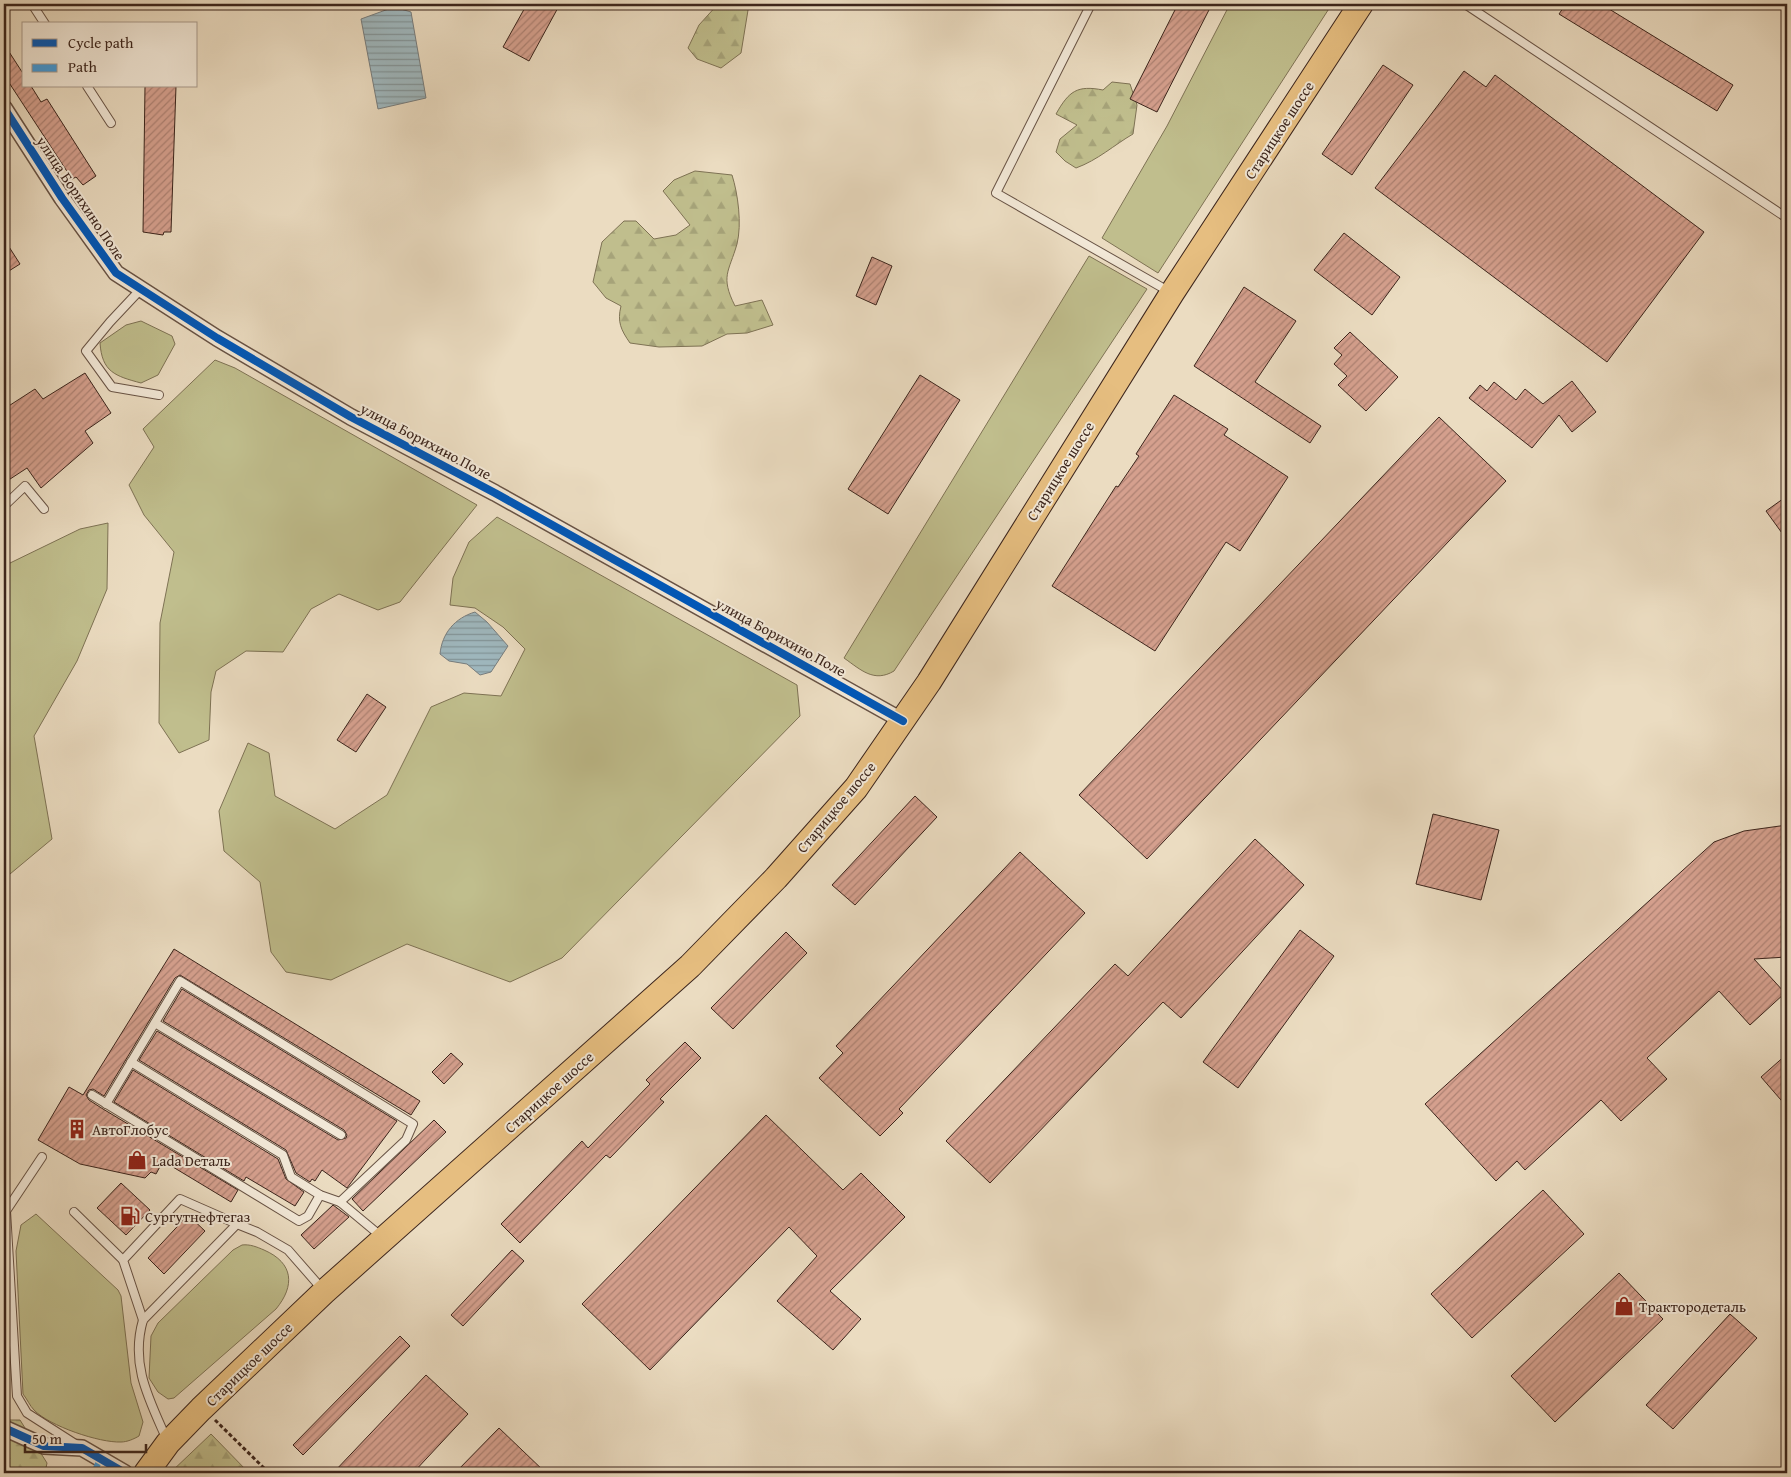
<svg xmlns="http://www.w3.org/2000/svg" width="1791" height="1477" font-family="'Gentium Book Plus',serif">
  <defs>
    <pattern id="forest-firs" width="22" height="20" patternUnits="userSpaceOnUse" patternTransform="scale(1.25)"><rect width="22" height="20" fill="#c0be8d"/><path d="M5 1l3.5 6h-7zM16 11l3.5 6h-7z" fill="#a6a379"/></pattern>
    <pattern id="water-rules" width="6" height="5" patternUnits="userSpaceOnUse" patternTransform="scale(1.25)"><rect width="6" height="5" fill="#9fb8bf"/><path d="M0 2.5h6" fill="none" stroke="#83959a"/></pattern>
    <pattern id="building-hatch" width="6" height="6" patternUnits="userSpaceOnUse" patternTransform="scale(1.25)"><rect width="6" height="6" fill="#d5a08e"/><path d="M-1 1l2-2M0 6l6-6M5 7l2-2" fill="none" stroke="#ae8273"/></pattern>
  </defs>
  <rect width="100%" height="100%" fill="#ebdcc1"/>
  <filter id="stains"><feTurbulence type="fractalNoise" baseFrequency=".004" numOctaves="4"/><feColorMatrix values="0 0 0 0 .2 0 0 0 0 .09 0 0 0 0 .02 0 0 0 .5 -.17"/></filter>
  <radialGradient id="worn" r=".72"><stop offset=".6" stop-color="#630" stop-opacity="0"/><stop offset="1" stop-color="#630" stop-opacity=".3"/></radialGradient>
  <g fill="#c0be8d" stroke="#7e7254">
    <path d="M 1230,4 L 1332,4 L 1158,273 L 1102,238 L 1167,126 Z"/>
    <path d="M 1089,256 L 1147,289 L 894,671 C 874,683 861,670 844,658 Z"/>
    <path d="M 141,321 L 172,336 L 175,344 L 158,375 L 141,383 C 115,376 102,372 100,343 L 126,325 Z"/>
    <path d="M 215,360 L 235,368 L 477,505 L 400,602 L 378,610 L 339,594 L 311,609 L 283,652 L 246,651 L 216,671 L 211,692 L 209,740 L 179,753 L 159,723 L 160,623 L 174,552 L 144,515 L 129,485 L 154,447 L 143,429 Z"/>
    <path d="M 497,517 L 797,685 L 800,716 L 562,958 L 510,982 L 407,944 L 331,980 L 286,972 L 271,952 L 260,882 L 224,851 L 219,811 L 248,743 L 269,753 L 275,796 L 335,829 L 387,795 L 431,707 L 464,693 L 501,696 L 525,649 L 503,627 L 475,608 L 450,605 L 453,578 L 469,542 Z"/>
    <path d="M 108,523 L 107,589 L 77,661 L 34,736 L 52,839 L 4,879 L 4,568 L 8,564 L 80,529 Z"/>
    <path d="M 36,1214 L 118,1290 L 121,1296 L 131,1383 L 143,1422 L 139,1436 C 134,1439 127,1442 121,1442 C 100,1443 49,1426 34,1410 C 30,1406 27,1399 23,1394 L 16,1251 L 21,1225 Z"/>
    <path d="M 242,1245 C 250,1244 257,1247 264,1250 C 294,1263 295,1286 276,1309 L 174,1398 L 168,1399 L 158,1392 L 149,1378 L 151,1336 L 158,1323 L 233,1250 Z"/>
  </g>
  <g fill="url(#forest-firs)" stroke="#7e7254">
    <path d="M 718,4 L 749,4 L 741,53 L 721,68 L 697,59 L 688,48 L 699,25 Z"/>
    <path d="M 1112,82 L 1130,84 L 1137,105 L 1133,134 C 1114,145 1098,160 1076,168 L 1065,161 L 1056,152 L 1060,139 L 1077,125 L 1056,114 C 1069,91 1077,85 1103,90 Z"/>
    <path d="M 695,171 L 732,175 C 738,194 742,224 737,244 C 729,272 720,276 735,306 L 762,300 L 773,325 L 747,333 L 727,334 L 702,346 L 659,347 L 630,343 C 621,330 617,322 621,306 L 606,298 L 593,282 L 602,242 L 624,221 L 636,221 L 654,239 L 676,235 L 690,225 L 663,191 L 674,180 Z"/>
    <path d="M 4,1420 L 20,1420 L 47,1463 L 45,1473 L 4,1473 Z"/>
    <path d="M 211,1434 L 249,1473 L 170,1473 Z"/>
  </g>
  <g fill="url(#water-rules)" stroke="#777d7e">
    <path d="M 394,7 L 411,12 L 426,98 L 378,109 L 361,19 Z"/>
    <path d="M 475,612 L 487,622 L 508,646 L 491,672 L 480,675 L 467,664 L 449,661 L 440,654 C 442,633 455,618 475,612 Z"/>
  </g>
  <g fill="url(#building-hatch)" stroke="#3c251c">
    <path d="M 527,4 L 560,4 L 529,61 L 503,47 Z"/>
    <path d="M 1178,4 L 1212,4 L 1157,112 L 1130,99 Z"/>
    <path d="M 1566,4 L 1601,4 L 1733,85 L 1717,111 L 1559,14 Z"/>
    <path d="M 4,44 L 24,75 L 24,86 L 31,86 L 41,102 L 47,99 L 96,176 L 83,185 L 76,177 L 72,179 L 4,75 Z"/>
    <path d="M 1383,65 L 1413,85 L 1352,175 L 1322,154 Z"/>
    <path d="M 1464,71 L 1486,87 L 1495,75 L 1704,232 L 1607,362 L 1375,188 Z"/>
    <path d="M 145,86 L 176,86 L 171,232 L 164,232 L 163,235 L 143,232 Z"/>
    <path d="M 1344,233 L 1400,277 L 1372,315 L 1314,270 Z"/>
    <path d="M 4,239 L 20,264 L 4,274 Z"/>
    <path d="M 872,257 L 892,266 L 876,305 L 856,296 Z"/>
    <path d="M 1244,287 L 1296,321 L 1255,382 L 1321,426 L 1310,443 L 1194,366 Z"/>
    <path d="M 1350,332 L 1398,377 L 1366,411 L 1338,385 L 1347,376 L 1334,364 L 1342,355 L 1334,348 Z"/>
    <path d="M 85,373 L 111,413 L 85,431 L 93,443 L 41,488 L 27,468 L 4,483 L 4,409 L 35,389 L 43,399 Z"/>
    <path d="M 920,375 L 960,400 L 888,514 L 848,489 Z"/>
    <path d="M 1572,381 L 1596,412 L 1572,432 L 1559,415 L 1532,448 L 1469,398 L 1480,385 L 1487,391 L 1494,382 L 1516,400 L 1525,389 L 1543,404 Z"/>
    <path d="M 1174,395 L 1228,429 L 1224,435 L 1288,477 L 1240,551 L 1226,542 L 1155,651 L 1052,586 L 1116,486 L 1118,487 L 1139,456 L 1136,454 Z"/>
    <path d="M 1439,417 L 1506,481 L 1147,859 L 1079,795 Z"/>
    <path d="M 1787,496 L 1787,540 L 1766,511 Z"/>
    <path d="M 367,694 L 386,707 L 356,752 L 337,740 Z"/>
    <path d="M 915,796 L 937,817 L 855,905 L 832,885 Z"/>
    <path d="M 1433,814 L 1499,830 L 1481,900 L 1416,884 Z"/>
    <path d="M 1787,825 L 1787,957 L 1754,959 L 1785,993 L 1750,1025 L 1719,991 L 1647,1058 L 1667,1079 L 1621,1121 L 1601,1100 L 1525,1170 L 1517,1161 L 1496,1181 L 1425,1104 L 1714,842 L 1744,831 Z"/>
    <path d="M 1255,839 L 1304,885 L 1181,1018 L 1163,1002 L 990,1183 L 946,1141 L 1115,964 L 1128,976 Z"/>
    <path d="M 1020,852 L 1085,913 L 899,1109 L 903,1113 L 880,1136 L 819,1078 L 843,1053 L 836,1046 Z"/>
    <path d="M 1300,930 L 1334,956 L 1238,1088 L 1203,1062 Z"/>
    <path d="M 786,932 L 807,953 L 733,1029 L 711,1008 Z"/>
    <path d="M 174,949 L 420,1101 L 411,1115 L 180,975 L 175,978 L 104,1096 L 93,1089 L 89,1090 L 86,1095 L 89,1100 L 103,1109 L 238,1190 L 231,1202 L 163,1161 L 156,1174 L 151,1172 L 145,1178 L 80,1164 L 38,1140 L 69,1087 L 83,1095 Z"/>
    <path d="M 182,989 L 397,1121 L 347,1188 L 322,1170 L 315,1181 L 312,1179 L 310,1182 L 296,1173 L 286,1150 L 139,1060 L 157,1031 L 338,1140 L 346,1138 L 347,1135 L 344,1130 L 163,1021 Z"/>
    <path d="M 685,1042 L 701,1058 L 660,1099 L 664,1102 L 610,1158 L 606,1155 L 520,1243 L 501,1224 L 582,1141 L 588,1148 L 650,1084 L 646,1080 Z"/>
    <path d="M 451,1053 L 463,1064 L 444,1084 L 432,1072 Z"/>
    <path d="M 1787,1054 L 1787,1107 L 1761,1077 Z"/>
    <path d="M 133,1070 L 278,1159 L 286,1179 L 304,1192 L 295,1206 L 246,1177 L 244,1181 L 114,1102 Z"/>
    <path d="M 766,1115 L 843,1190 L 861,1173 L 905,1217 L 830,1291 L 861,1319 L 833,1350 L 777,1301 L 817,1256 L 789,1227 L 650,1370 L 582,1304 Z"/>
    <path d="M 434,1120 L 446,1132 L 363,1211 L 352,1199 Z"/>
    <path d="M 121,1183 L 150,1210 L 126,1235 L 97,1208 Z"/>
    <path d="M 1543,1190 L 1584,1234 L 1472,1338 L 1431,1294 Z"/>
    <path d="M 333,1205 L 349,1217 L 314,1249 L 301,1235 Z"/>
    <path d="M 188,1215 L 205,1231 L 164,1274 L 148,1258 Z"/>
    <path d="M 512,1250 L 524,1261 L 463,1326 L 451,1315 Z"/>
    <path d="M 1619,1273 L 1663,1319 L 1555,1422 L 1511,1376 Z"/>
    <path d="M 1730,1314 L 1757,1338 L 1673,1429 L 1646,1405 Z"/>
    <path d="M 400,1336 L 410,1346 L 303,1455 L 293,1445 Z"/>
    <path d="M 426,1375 L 468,1414 L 413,1473 L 333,1473 Z"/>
    <path d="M 499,1428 L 546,1473 L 455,1473 Z"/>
  </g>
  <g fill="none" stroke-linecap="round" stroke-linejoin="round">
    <defs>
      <g id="service">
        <path d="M 32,4 L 45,24"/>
        <path d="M 1091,4 L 996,193 L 1170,292"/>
        <path d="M 1465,4 L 1787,218"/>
        <path d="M 87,86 L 111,123"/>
        <path d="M 141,289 L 110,322 L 86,351 L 112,387 L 159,395"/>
        <path d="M 4,506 L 25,486 L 44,509"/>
        <path d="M 155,1023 L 341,1135"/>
        <path d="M 131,1062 L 283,1155 L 291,1177 L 320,1195 L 340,1202 L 382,1237"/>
        <path d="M 92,1095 L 299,1221 L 308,1216 L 320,1195"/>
        <path d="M 106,1104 L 180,981 L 413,1124 L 406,1140 L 340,1202"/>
        <path d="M 42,1157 L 6,1211 L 17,1396 L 27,1413 L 77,1445"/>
        <path d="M 74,1212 L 123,1260"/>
        <path d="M 143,1320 L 123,1260 L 180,1199 L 237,1224"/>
        <path d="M 167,1440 C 149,1399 130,1365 143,1320 L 237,1224 L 257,1232 L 288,1250 L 323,1290"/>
      </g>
      <g id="minor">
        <path d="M 4,108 L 62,198 L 116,273 L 217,338 L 351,417 L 495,493 L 903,721"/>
        <path d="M 4,1428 L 44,1446 L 82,1448 L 125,1473"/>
      </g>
      <path id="primary" d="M 146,1473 L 168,1443 L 201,1409 L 324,1292 L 690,966 L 776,878 L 856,788 L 929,682 L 1172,293 L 1361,4"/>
    </defs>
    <use href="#service" stroke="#685345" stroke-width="10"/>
    <use href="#minor" stroke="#685345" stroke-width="18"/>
    <use href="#primary" stroke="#3c251c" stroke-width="26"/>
    <path stroke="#3c251c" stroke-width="3" stroke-dasharray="4 2.5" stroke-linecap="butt" d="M 215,1420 L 269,1473"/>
    <use href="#service" stroke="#f2e8d7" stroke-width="8"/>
    <use href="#minor" stroke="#f2e8d7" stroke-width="15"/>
    <use href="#primary" stroke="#e6be80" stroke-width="24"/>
    <path stroke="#3f9cdf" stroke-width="6" stroke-dasharray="12 6" stroke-linecap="butt" d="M 94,1473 L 100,1459"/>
    <defs>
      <g id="cycleway">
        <path d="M 4,108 L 62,198 L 116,273 L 217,338 L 351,417 L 495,493 L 903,721"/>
        <path d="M 4,1428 L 44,1446 L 82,1448 L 125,1473"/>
      </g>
    </defs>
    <use href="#cycleway" stroke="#f2e8d7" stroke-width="11"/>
    <use href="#cycleway" stroke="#0057b8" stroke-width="8"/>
  </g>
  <defs>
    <symbol id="building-bare" viewBox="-9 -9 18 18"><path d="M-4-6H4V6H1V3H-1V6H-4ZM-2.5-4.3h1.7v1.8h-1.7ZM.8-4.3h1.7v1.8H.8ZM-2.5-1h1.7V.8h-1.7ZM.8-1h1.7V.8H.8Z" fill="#8f2418" stroke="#f2e8d7" stroke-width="2.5" paint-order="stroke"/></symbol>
    <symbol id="shop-bare" viewBox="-9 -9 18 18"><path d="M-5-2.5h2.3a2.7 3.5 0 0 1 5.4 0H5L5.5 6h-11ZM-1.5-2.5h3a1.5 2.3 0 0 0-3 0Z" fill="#8f2418" stroke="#f2e8d7" stroke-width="2.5" paint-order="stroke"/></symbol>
    <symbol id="fuel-bare" viewBox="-9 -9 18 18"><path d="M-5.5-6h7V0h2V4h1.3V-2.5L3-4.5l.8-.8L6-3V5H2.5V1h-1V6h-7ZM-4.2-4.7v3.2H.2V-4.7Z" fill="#8f2418" stroke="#f2e8d7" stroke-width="2.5" paint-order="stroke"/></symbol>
  </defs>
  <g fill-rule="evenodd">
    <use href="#building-bare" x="63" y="1115" width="28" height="28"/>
    <use href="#shop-bare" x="123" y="1146" width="28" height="28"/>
    <use href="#fuel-bare" x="116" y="1202" width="28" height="28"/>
    <use href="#shop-bare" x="1610" y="1292" width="28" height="28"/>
  </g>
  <g text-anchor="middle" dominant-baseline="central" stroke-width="4" stroke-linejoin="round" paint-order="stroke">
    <g font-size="15" fill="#3c251c" stroke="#f2e8d7">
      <text transform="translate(1279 130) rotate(-57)">Старицкое шоссе</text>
      <text transform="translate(81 198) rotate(56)">улица Борихино Поле</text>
      <text transform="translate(426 441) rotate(28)">улица Борихино Поле</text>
      <text transform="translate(1060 471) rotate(-58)">Старицкое шоссе</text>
      <text transform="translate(781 637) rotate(29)">улица Борихино Поле</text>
      <text transform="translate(836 807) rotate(-50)">Старицкое шоссе</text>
      <text transform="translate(549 1092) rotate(-42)">Старицкое шоссе</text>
      <text transform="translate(249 1364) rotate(-44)">Старицкое шоссе</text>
    </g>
    <g font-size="15" fill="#3c251c" stroke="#f2e8d7" text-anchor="start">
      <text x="92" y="1129">АвтоГлобус</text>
      <text x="152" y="1160">Lada Dеталь</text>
      <text x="145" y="1216">Сургутнефтегаз</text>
      <text x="1639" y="1306">Трактородеталь</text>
    </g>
  </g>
  <rect width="1791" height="1477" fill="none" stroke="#ebdcc1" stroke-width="20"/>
  <rect x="5" y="5" width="1781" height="1467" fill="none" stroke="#3c251c" stroke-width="2.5"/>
  <rect x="10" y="10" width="1771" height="1457" fill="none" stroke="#3c251c"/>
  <rect x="22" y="22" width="175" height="65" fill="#f2e8d7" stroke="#a99a8c"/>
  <rect x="32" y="39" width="25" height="8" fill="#0057b8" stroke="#a99a8c"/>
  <text x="68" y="48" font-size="15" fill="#3c251c">Cycle path</text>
  <rect x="32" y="64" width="25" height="8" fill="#3f9cdf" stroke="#a99a8c"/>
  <text x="68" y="72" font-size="15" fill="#3c251c">Path</text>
  <path d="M25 1444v8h121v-8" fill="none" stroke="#3c251c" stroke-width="2.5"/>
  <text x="32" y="1444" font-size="15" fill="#3c251c" stroke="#f2e8d7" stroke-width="4" paint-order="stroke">50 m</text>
  <rect width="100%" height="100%" filter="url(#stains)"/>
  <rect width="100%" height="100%" fill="url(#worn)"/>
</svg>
